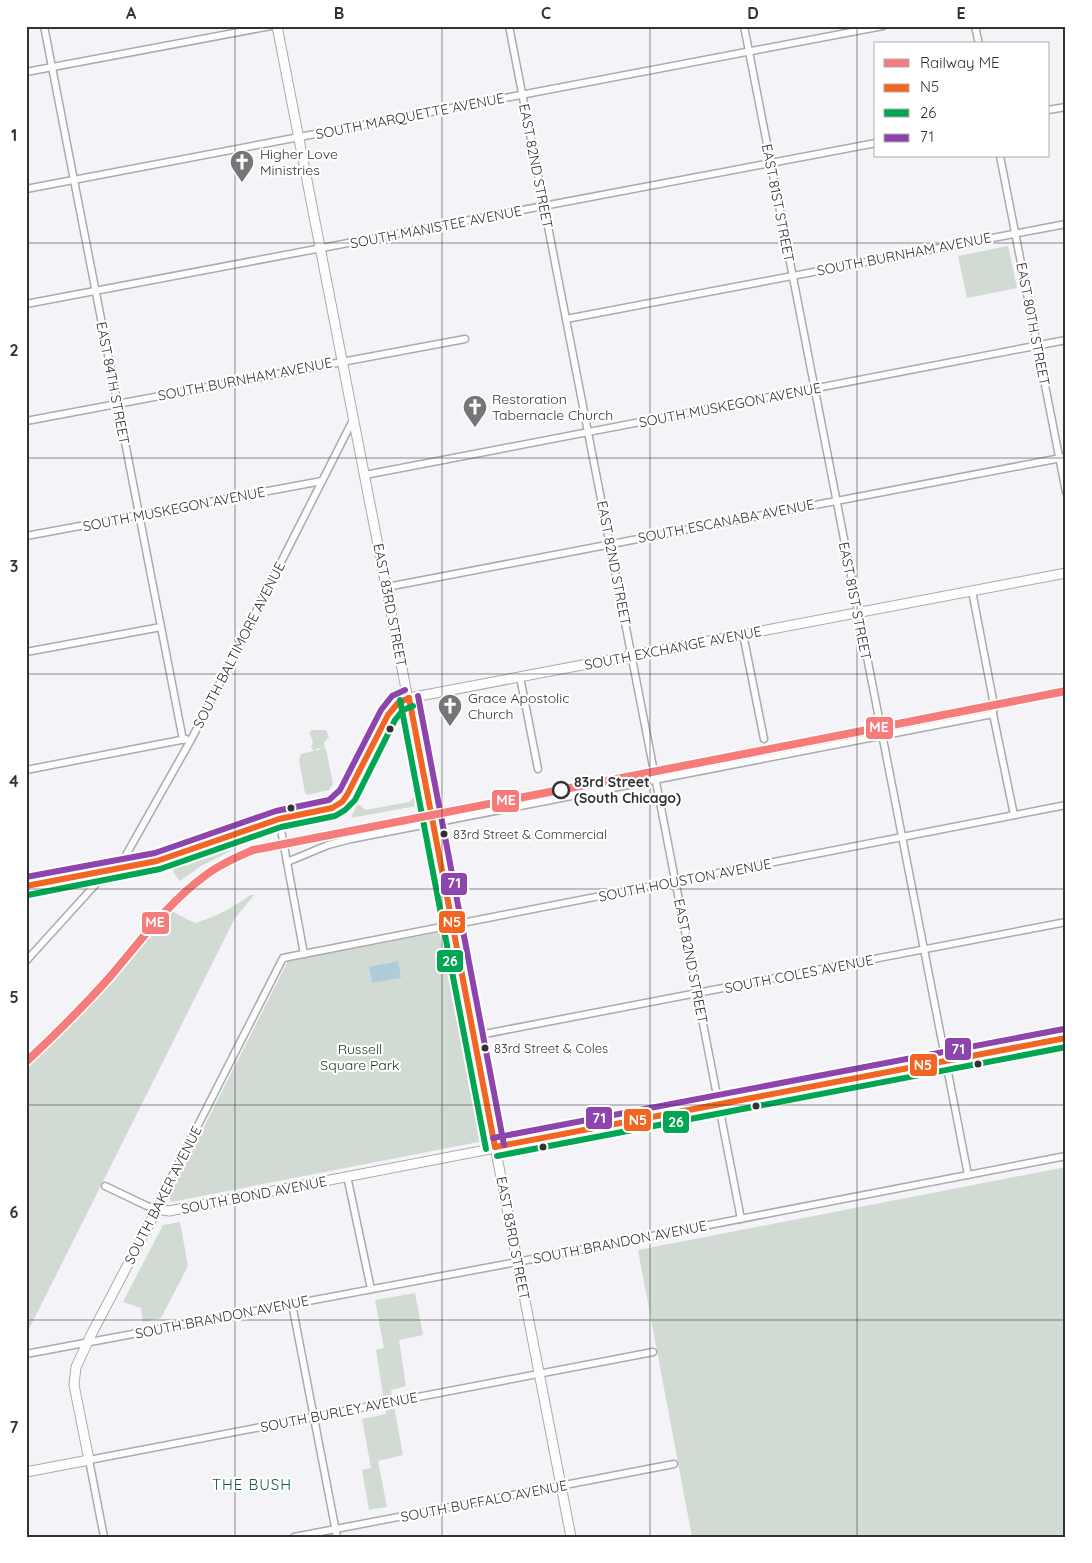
<svg xmlns="http://www.w3.org/2000/svg" width="1092" height="1563" font-family="Quicksand,sans-serif">
  <rect width="100%" height="100%" fill="#f4f3f8"/>
  <g fill="#d1dbd3">
    <path d="M 1008,246 L 1017,288 L 967,298 L 958,256 Z"/>
    <path d="M 312,730 L 326,730 L 329,737 L 324,742 L 325,749 L 326,749 L 333,784 L 329,790 L 307,795 L 305,793 L 299,760 L 301,754 L 322,749 L 318,748 L 314,751 L 311,747 L 313,741 L 309,733 Z"/>
    <path d="M 415,796 L 416,806 L 351,818 L 358,803 L 365,810 L 409,802 Z"/>
    <path d="M 236,848 L 201,866 L 180,881 L 173,872 L 174,869 Z"/>
    <path d="M 250,895 L 254,895 L 235,918 L 26,1335 L 26,1067 L 96,998 L 169,910 L 195,923 C 215,917 233,908 250,895 Z"/>
    <path d="M 441,932 L 447,935 L 485,1136 L 484,1141 L 171,1202 L 169,1197 L 171,1192 L 288,961 Z"/>
    <path d="M 1066,1167 L 1066,1537 L 692,1537 L 638,1250 Z"/>
    <path d="M 180,1222 L 188,1266 L 161,1318 L 143,1322 L 141,1308 L 123,1302 L 163,1225 Z"/>
    <path d="M 415,1293 L 423,1335 L 399,1340 L 406,1386 L 391,1390 L 403,1455 L 378,1461 L 387,1507 L 369,1510 L 362,1470 L 371,1468 L 362,1419 L 386,1414 L 376,1350 L 384,1348 L 375,1300 Z"/>
  </g>
  <path fill="#b0ccd9" d="M 398,961 L 401,978 L 372,983 L 369,967 Z"/>
  <g fill="none" stroke-linecap="round" stroke-linejoin="round">
    <defs>
      <g id="street">
        <path d="M 44,26 L 183,740"/>
        <path d="M 509,26 L 741,1219"/>
        <path d="M 744,26 L 968,1175"/>
        <path d="M 975,26 L 979,44"/>
        <path d="M 26,72 L 271,26"/>
        <path d="M 1048,110 L 1066,107"/>
        <path d="M 1000,156 L 1066,492"/>
        <path d="M 26,189 L 883,26"/>
        <path d="M 26,304 L 876,143"/>
        <path d="M 566,319 L 1066,224"/>
        <path d="M 26,421 L 465,339"/>
        <path d="M 365,475 L 1066,340"/>
        <path d="M 26,536 L 322,481"/>
        <path d="M 387,587 L 1066,457"/>
        <path d="M 972,591 L 994,705 L 993,714 L 1014,815"/>
        <path d="M 743,634 L 764,739"/>
        <path d="M 26,652 L 161,627"/>
        <path d="M 520,677 L 538,769"/>
        <path d="M 26,770 L 186,739"/>
        <path d="M 279,819 L 304,954"/>
        <path d="M 287,862 L 328,845 L 351,839 L 993,714"/>
        <path d="M 120,869 L 126,855 L 192,738 L 353,420"/>
        <path d="M 26,961 L 95,885 L 105,872"/>
        <path d="M 474,1036 L 1066,922"/>
        <path d="M 347,1176 L 371,1289"/>
        <path d="M 105,1186 L 147,1206 L 157,1209 L 161,1198 L 283,958 L 1066,805"/>
        <path d="M 292,1304 L 337,1537"/>
        <path d="M 26,1354 L 517,1262 L 1066,1156"/>
        <path d="M 104,1537 L 89,1460 L 653,1352"/>
        <path d="M 294,1537 L 674,1464"/>
      </g>
      <g id="secondary">
        <path d="M 277,26 L 571,1537"/>
        <path d="M 26,886 L 157,861 L 279,819 L 332,808 C 340,804 345,800 349,792 L 388,715 L 398,703 L 409,698 L 1066,573"/>
        <path d="M 26,1472 L 89,1460 L 74,1385 L 76,1367 L 92,1333 L 157,1209 L 169,1211 L 1066,1038"/>
      </g>
    </defs>
    <use href="#street" stroke="#abaaae" stroke-width="9"/>
    <use href="#secondary" stroke="#abaaae" stroke-width="11"/>
    <use href="#street" stroke="#fdfdfe" stroke-width="6"/>
    <use href="#secondary" stroke="#fdfdfe" stroke-width="9"/>
    <defs>
      <g id="bus-1">
        <path d="M 409,698 L 495,1147"/>
        <path d="M 26,886 L 157,861 L 279,819 L 332,808 L 342,802 L 347,795 L 388,715 L 398,703 L 409,698"/>
        <path d="M 495,1147 L 1066,1038"/>
      </g>
      <g id="bus-2">
        <path d="M 400,700 L 486,1149"/>
        <path d="M 28,895 L 160,869 L 281,827 L 335,816 L 345,810 L 355,800 L 395,720 L 403,710 L 413,706"/>
        <path d="M 497,1156 L 1066,1047"/>
      </g>
      <g id="bus-3">
        <path d="M 418,696 L 504,1145"/>
        <path d="M 26,877 L 155,853 L 276,811 L 329,800 L 340,790 L 381,710 L 392,696 L 405,690"/>
        <path d="M 493,1138 L 1064,1029"/>
      </g>
    </defs>
    <use href="#bus-1" stroke="#fff" stroke-width="10"/>
    <use href="#bus-2" stroke="#fff" stroke-width="10"/>
    <use href="#bus-3" stroke="#fff" stroke-width="10"/>
    <use href="#bus-1" stroke="#f26522" stroke-width="6"/>
    <use href="#bus-2" stroke="#00a651" stroke-width="6"/>
    <use href="#bus-3" stroke="#8e44ad" stroke-width="6"/>
    <defs>
      <path id="rail-1" d="M 26,1062 C 55,1035 83,1007 109,978 C 140,942 167,903 206,875 C 220,864 237,857 253,850 L 1066,691"/>
    </defs>
    <use href="#rail-1" stroke="#fff" stroke-width="11"/>
    <use href="#rail-1" stroke="#f67b7b" stroke-width="8"/>
  </g>
  <path fill="none" stroke="#323235" stroke-width="1" stroke-opacity="0.55" d="M 235,26 L 235,1537M 442,26 L 442,1537M 650,26 L 650,1537M 857,26 L 857,1537M 26,243 L 1066,243M 26,458 L 1066,458M 26,674 L 1066,674M 26,889 L 1066,889M 26,1105 L 1066,1105M 26,1320 L 1066,1320"/>
  <defs>
    <symbol id="church-pin" viewBox="-11 -11 22 30"><path d="M0 17L-7.5 6A9.5 9.5 0 1 1 7.5 6Z" fill="#767679" stroke="#fff"/><path d="M-1.2-6h2.4v3.5h3.3v2.4h-3.3V6h-2.4V-.1h-3.3v-2.4h3.3Z" fill="#fff"/></symbol>
  </defs>
  <g fill-rule="evenodd">
    <use href="#church-pin" x="228" y="148" width="28" height="38"/>
    <use href="#church-pin" x="461" y="393" width="28" height="38"/>
    <use href="#church-pin" x="436" y="692" width="28" height="38"/>
  </g>
  <g fill="#323235" stroke="#fff" stroke-width="2">
    <circle cx="390" cy="729" r="4.5"/>
    <circle cx="291" cy="808" r="4.5"/>
    <circle cx="444" cy="834" r="4.5"/>
    <circle cx="485" cy="1048" r="4.5"/>
    <circle cx="978" cy="1064" r="4.5"/>
    <circle cx="756" cy="1106" r="4.5"/>
    <circle cx="543" cy="1147" r="4.5"/>
  </g>
  <circle fill="#fff" stroke="#323235" stroke-width="2.5" cx="561" cy="790" r="8"/>
  <g text-anchor="middle" dominant-baseline="central" stroke-width="4.5" stroke-linejoin="round" paint-order="stroke">
    <g font-size="13" fill="#323235" stroke="#fff" text-anchor="start">
      <text x="453" y="834">83rd Street &amp; Commercial</text>
      <text x="494" y="1048">83rd Street &amp; Coles</text>
    </g>
    <g font-size="14" fill="#323235" stroke="#fff">
      <text transform="translate(410 116) rotate(-11)">SOUTH MARQUETTE AVENUE</text>
      <text transform="translate(536 166) rotate(79)">EAST 82ND STREET</text>
      <text transform="translate(778 203) rotate(79)">EAST 81ST STREET</text>
      <text transform="translate(436 227) rotate(-11)">SOUTH MANISTEE AVENUE</text>
      <text transform="translate(904 254) rotate(-11)">SOUTH BURNHAM AVENUE</text>
      <text transform="translate(1033 324) rotate(79)">EAST 80TH STREET</text>
      <text transform="translate(245 379) rotate(-11)">SOUTH BURNHAM AVENUE</text>
      <text transform="translate(113 383) rotate(79)">EAST 84TH STREET</text>
      <text transform="translate(730 405) rotate(-11)">SOUTH MUSKEGON AVENUE</text>
      <text transform="translate(174 509) rotate(-11)">SOUTH MUSKEGON AVENUE</text>
      <text transform="translate(726 521) rotate(-11)">SOUTH ESCANABA AVENUE</text>
      <text transform="translate(614 563) rotate(79)">EAST 82ND STREET</text>
      <text transform="translate(855 601) rotate(79)">EAST 81ST STREET</text>
      <text transform="translate(390 605) rotate(79)">EAST 83RD STREET</text>
      <text transform="translate(239 645) rotate(-63)">SOUTH BALTIMORE AVENUE</text>
      <text transform="translate(673 648) rotate(-11)">SOUTH EXCHANGE AVENUE</text>
      <text transform="translate(685 880) rotate(-11)">SOUTH HOUSTON AVENUE</text>
      <text transform="translate(691 961) rotate(79)">EAST 82ND STREET</text>
      <text transform="translate(799 974) rotate(-11)">SOUTH COLES AVENUE</text>
      <text transform="translate(163 1195) rotate(-63)">SOUTH BAKER AVENUE</text>
      <text transform="translate(254 1195) rotate(-11)">SOUTH BOND AVENUE</text>
      <text transform="translate(513 1238) rotate(79)">EAST 83RD STREET</text>
      <text transform="translate(620 1242) rotate(-11)">SOUTH BRANDON AVENUE</text>
      <text transform="translate(222 1317) rotate(-11)">SOUTH BRANDON AVENUE</text>
      <text transform="translate(339 1412) rotate(-11)">SOUTH BURLEY AVENUE</text>
      <text transform="translate(484 1501) rotate(-11)">SOUTH BUFFALO AVENUE</text>
    </g>
    <g font-size="14" fill="#323235" stroke="#fff" text-anchor="start">
      <text x="260" y="154">Higher Love<tspan x="260" dy="16">Ministries</tspan></text>
      <text x="492" y="399">Restoration<tspan x="492" dy="16">Tabernacle Church</tspan></text>
      <text x="468" y="698">Grace Apostolic<tspan x="468" dy="16">Church</tspan></text>
    </g>
    <g font-size="14" font-weight="bold" fill="#323235" stroke="#fff" text-anchor="start">
      <text x="574" y="782">83rd Street<tspan x="574" dy="16">(South Chicago)</tspan></text>
    </g>
    <g font-size="14" fill="#0e3d18" stroke="#fff">
      <text x="360" y="1049">Russell<tspan x="360" dy="16">Square Park</tspan></text>
    </g>
    <g font-size="15" letter-spacing="1" fill="#135b43" stroke="#fff">
      <text x="252" y="1484">THE BUSH</text>
    </g>
  </g>
  <g stroke="#fff" stroke-width="2">
    <rect x="865" y="716" width="29" height="24" rx="5" fill="#f67b7b"/>
    <rect x="491" y="789" width="29" height="24" rx="5" fill="#f67b7b"/>
    <rect x="440" y="872" width="28" height="24" rx="5" fill="#8e44ad"/>
    <rect x="438" y="910" width="28" height="24" rx="5" fill="#f26522"/>
    <rect x="141" y="911" width="29" height="24" rx="5" fill="#f67b7b"/>
    <rect x="436" y="949" width="28" height="24" rx="5" fill="#00a651"/>
    <rect x="944" y="1037" width="28" height="24" rx="5" fill="#8e44ad"/>
    <rect x="909" y="1053" width="29" height="24" rx="5" fill="#f26522"/>
    <rect x="585" y="1106" width="28" height="24" rx="5" fill="#8e44ad"/>
    <rect x="623" y="1108" width="29" height="24" rx="5" fill="#f26522"/>
    <rect x="662" y="1110" width="28" height="24" rx="5" fill="#00a651"/>
  </g>
  <g font-size="14" text-anchor="middle" font-weight="bold" fill="#fff">
    <text x="879" y="732">ME</text>
    <text x="506" y="805">ME</text>
    <text x="454" y="888">71</text>
    <text x="452" y="927">N5</text>
    <text x="155" y="927">ME</text>
    <text x="450" y="966">26</text>
    <text x="958" y="1054">71</text>
    <text x="923" y="1070">N5</text>
    <text x="599" y="1123">71</text>
    <text x="638" y="1125">N5</text>
    <text x="676" y="1127">26</text>
  </g>
  <rect width="1092" height="1563" fill="none" stroke="#ffffff" stroke-width="55"/>
  <rect x="874" y="42" width="175" height="115" fill="#ffffff" stroke="#adadae"/>
  <rect x="884" y="59" width="25" height="8" fill="#f67b7b" stroke="#adadae"/>
  <text x="920" y="68" font-size="15" fill="#323235">Railway ME</text>
  <rect x="884" y="84" width="25" height="8" fill="#f26522" stroke="#adadae"/>
  <text x="920" y="92" font-size="15" fill="#323235">N5</text>
  <rect x="884" y="109" width="25" height="8" fill="#00a651" stroke="#adadae"/>
  <text x="920" y="118" font-size="15" fill="#323235">26</text>
  <rect x="884" y="134" width="25" height="8" fill="#8e44ad" stroke="#adadae"/>
  <text x="920" y="142" font-size="15" fill="#323235">71</text>
  <rect x="28" y="28" width="1036" height="1508" fill="none" stroke="#323235" stroke-width="2"/>
  <g font-size="16" text-anchor="middle" font-weight="bold" fill="#323235">
    <text x="131" y="19">A</text>
    <text x="339" y="19">B</text>
    <text x="546" y="19">C</text>
    <text x="753" y="19">D</text>
    <text x="961" y="19">E</text>
    <text x="14" y="141">1</text>
    <text x="14" y="356">2</text>
    <text x="14" y="572">3</text>
    <text x="14" y="787">4</text>
    <text x="14" y="1003">5</text>
    <text x="14" y="1218">6</text>
    <text x="14" y="1433">7</text>
  </g>
</svg>
